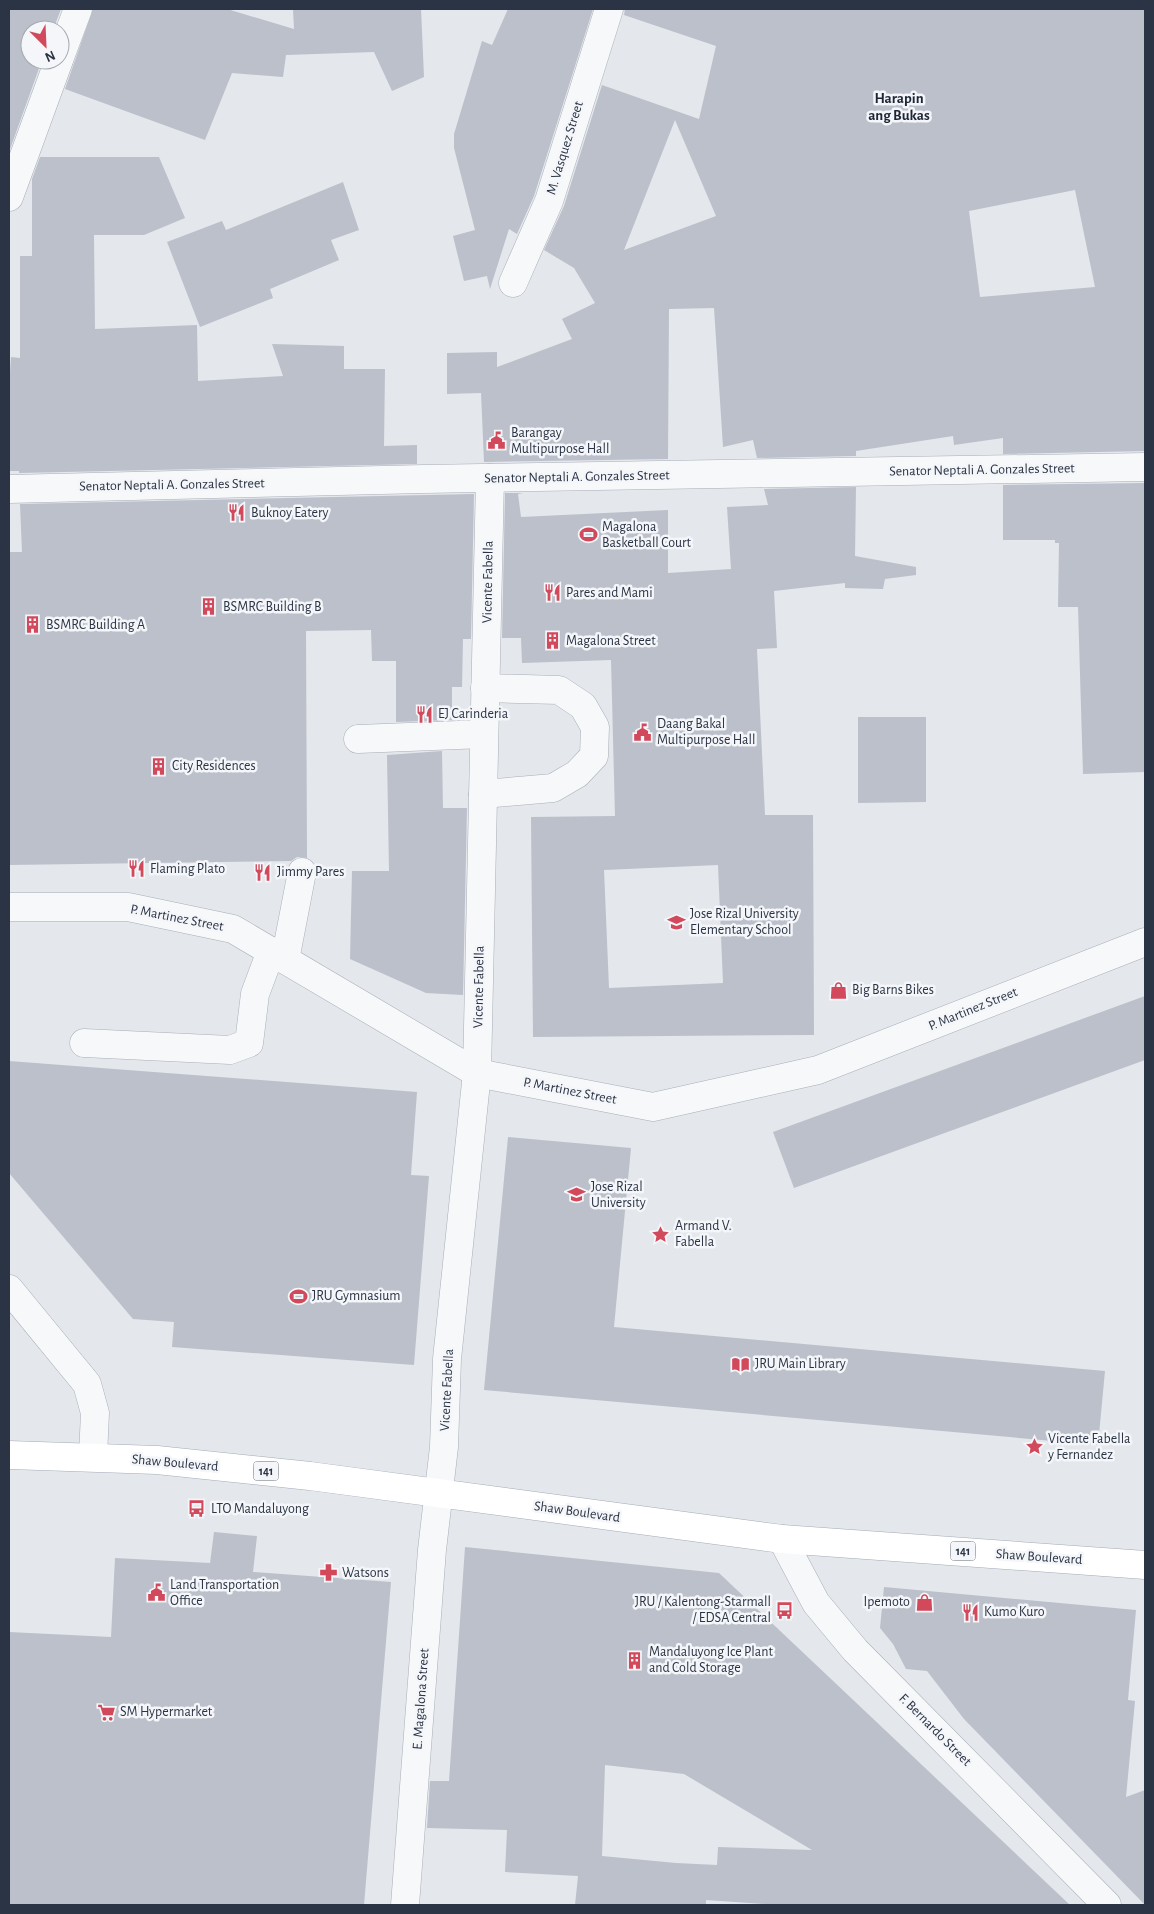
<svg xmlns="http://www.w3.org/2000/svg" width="1154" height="1914" font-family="'Alegreya Sans',sans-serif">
  <rect width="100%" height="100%" fill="#e4e7ec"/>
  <g fill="#bbc0ca" fill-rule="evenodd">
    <path d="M 9,9 L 61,9 L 53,30 L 30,30 L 30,60 L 42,60 L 9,152 Z"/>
    <path d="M 93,9 L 227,9 L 294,29 L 293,9 L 421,9 L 424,77 L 392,91 L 374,52 L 286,55 L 283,77 L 232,73 L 205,140 L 65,89 Z"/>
    <path d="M 508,9 L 593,9 L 534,196 L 517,234 L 509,229 L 490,289 L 487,276 L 464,281 L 453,236 L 475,230 L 454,148 L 454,134 L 482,41 L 492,45 Z"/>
    <path d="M 625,9 L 1145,9 L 1145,451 L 1003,454 L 1003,438 L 954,445 L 953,436 L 856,451 L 856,456 L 757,458 L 753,440 L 723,447 L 714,308 L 669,309 L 668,459 L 484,462 L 481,393 L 447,394 L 447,353 L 497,352 L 497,367 L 572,339 L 562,319 L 595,303 L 574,268 L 544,250 L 564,206 L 602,85 L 699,119 L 716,46 L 624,15 ZM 675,120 L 716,216 L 624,250 ZM 1075,190 L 1095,287 L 980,297 L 969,211 Z"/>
    <path d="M 40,157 L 159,157 L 185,218 L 144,235 L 94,235 L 95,329 L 197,325 L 198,381 L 283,376 L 272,344 L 344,346 L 344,369 L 385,369 L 384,446 L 417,445 L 417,464 L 19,473 L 19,471 L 9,471 L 9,387 L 11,357 L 20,358 L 20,256 L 32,256 L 32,179 Z"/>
    <path d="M 343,182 L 359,230 L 331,240 L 339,260 L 270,289 L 273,298 L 200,327 L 167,242 L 222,221 L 226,230 Z"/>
    <path d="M 1145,483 L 1145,772 L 1083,774 L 1078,607 L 1058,607 L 1059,543 L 1055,543 L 1055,540 L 1003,540 L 1003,485 Z"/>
    <path d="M 856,487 L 855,556 L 916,567 L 916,575 L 885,579 L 883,589 L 845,588 L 845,583 L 774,591 L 777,648 L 757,649 L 765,815 L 813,815 L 814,1035 L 533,1037 L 531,817 L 615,816 L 611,660 L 522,663 L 521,638 L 502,638 L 505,493 L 523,493 L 518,494 L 521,517 L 668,510 L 668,573 L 731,569 L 727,507 L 768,505 L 764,489 ZM 718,865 L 723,983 L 609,988 L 604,870 Z"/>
    <path d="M 474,494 L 471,639 L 463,639 L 462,687 L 452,687 L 452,720 L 396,722 L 396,661 L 372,661 L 371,630 L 306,631 L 307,858 L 297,857 L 291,861 L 9,865 L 9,593 L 10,552 L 22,552 L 20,504 Z"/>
    <path d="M 858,717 L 926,717 L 926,802 L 858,803 Z"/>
    <path d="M 442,751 L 443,808 L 467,808 L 463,995 L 426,993 L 350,959 L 352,871 L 389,871 L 387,755 Z"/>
    <path d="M 1145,996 L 1145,1060 L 794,1188 L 773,1132 Z"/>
    <path d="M 9,1061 L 417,1092 L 411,1175 L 429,1176 L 414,1365 L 172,1347 L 174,1322 L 133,1319 L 9,1173 Z"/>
    <path d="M 508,1137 L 631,1148 L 614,1327 L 1105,1371 L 1098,1445 L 484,1390 Z"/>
    <path d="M 214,1532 L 257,1536 L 253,1572 L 391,1582 L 364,1905 L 9,1905 L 9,1632 L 111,1637 L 115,1558 L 210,1563 Z"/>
    <path d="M 465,1547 L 719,1573 L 1070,1905 L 779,1905 L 706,1900 L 706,1905 L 575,1905 L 578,1876 L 505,1872 L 507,1830 L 427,1828 L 430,1781 L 449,1781 ZM 605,1765 L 684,1774 L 812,1850 L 718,1847 L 717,1865 L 676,1863 L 602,1856 Z"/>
    <path d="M 884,1587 L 1136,1610 L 1128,1700 L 1135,1701 L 1126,1797 L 1145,1790 L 1145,1905 L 964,1719 L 927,1671 L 906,1669 L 893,1644 L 880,1628 Z"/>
  </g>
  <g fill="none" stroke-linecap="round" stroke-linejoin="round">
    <defs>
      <g id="minor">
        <path d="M 60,57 L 78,9"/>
        <path d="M 9,197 L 59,60"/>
        <path d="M 513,283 L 549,201 L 609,9"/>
        <path d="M 9,489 L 424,479 L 1145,467"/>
        <path d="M 358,739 L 484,734"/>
        <path d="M 483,794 L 553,788 L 577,774 L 594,756 L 595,727 L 583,706 L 559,690 L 485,688"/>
        <path d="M 9,907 L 128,907 L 233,929 L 477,1073 L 653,1107 L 818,1070 L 1145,942"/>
        <path d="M 285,960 L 302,872"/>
        <path d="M 84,1043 L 230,1050 L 249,1043 L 255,994 L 271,951"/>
        <path d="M 9,1289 L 87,1384 L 95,1413 L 93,1456"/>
        <path d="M 782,1539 L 816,1603 L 855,1650 L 1107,1905"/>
        <path d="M 405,1905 L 432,1550 L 444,1447 L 447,1359 L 477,1073 L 490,478"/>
      </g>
      <path id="major" d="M 9,1455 L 157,1460 L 310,1476 L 782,1539 L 1145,1565"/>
    </defs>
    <use href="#minor" stroke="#a9aeb7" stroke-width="29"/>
    <use href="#major" stroke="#a3abb8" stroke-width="29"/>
    <use href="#minor" stroke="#f7f8fa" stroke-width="28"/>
    <use href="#major" stroke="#fff" stroke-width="28"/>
  </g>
  <defs>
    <symbol id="civic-bare" viewBox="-9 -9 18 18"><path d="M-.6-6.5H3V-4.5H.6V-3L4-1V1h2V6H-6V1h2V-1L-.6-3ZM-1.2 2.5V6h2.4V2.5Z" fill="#d1495b" stroke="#f4f6f9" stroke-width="2.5" paint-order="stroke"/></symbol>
    <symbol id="restaurant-bare" viewBox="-9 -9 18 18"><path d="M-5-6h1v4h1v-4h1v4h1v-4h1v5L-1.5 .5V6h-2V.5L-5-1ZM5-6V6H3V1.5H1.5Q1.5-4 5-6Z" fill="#d1495b" stroke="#f4f6f9" stroke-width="2.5" paint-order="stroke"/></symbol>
    <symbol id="stadium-bare" viewBox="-9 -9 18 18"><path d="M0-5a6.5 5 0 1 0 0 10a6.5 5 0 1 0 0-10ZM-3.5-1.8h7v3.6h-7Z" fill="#d1495b" stroke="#f4f6f9" stroke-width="2.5" paint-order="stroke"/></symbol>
    <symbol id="building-bare" viewBox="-9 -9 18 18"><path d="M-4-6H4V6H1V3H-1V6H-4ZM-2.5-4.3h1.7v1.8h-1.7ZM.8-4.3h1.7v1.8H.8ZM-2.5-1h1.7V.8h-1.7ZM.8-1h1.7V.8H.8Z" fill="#d1495b" stroke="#f4f6f9" stroke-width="2.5" paint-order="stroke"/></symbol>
    <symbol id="school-bare" viewBox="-9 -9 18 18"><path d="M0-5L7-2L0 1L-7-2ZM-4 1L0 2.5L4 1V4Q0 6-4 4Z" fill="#d1495b" stroke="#f4f6f9" stroke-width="2.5" paint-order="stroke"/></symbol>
    <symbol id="shop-bare" viewBox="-9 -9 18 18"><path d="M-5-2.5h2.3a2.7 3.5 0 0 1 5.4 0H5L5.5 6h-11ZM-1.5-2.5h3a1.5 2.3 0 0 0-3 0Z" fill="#d1495b" stroke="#f4f6f9" stroke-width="2.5" paint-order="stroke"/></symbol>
    <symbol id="university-bare" viewBox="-9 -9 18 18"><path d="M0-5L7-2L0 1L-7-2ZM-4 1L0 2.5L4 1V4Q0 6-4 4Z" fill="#d1495b" stroke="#f4f6f9" stroke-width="2.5" paint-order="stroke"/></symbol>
    <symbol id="sight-bare" viewBox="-9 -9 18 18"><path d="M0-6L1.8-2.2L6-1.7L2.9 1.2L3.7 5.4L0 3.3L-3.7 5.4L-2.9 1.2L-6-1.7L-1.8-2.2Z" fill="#d1495b" stroke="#f4f6f9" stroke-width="2.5" paint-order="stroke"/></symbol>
    <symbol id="library-bare" viewBox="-9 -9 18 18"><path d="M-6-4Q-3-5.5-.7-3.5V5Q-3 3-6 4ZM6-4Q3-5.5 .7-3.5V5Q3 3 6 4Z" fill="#d1495b" stroke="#f4f6f9" stroke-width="2.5" paint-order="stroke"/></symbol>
    <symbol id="bus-bare" viewBox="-9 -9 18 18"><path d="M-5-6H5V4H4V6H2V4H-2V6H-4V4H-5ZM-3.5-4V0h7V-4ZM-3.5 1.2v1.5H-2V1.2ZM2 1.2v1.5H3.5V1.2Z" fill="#d1495b" stroke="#f4f6f9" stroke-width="2.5" paint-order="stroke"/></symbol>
    <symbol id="pharmacy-bare" viewBox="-9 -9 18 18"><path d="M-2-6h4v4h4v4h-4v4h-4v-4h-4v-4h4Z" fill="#d1495b" stroke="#f4f6f9" stroke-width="2.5" paint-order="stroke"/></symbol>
    <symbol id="supermarket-bare" viewBox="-9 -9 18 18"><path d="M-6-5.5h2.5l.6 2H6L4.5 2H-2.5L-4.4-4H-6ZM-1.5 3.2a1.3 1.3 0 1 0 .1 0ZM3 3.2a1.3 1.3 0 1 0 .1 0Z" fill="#d1495b" stroke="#f4f6f9" stroke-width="2.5" paint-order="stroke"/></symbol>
  </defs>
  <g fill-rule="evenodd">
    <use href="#civic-bare" x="484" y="428" width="25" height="25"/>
    <use href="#restaurant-bare" x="224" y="500" width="25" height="25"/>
    <use href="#stadium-bare" x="576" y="522" width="25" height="25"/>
    <use href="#restaurant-bare" x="540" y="580" width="25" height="25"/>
    <use href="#building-bare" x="196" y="594" width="25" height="25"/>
    <use href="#building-bare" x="20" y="612" width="25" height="25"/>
    <use href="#building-bare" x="540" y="628" width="25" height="25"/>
    <use href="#restaurant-bare" x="412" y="702" width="25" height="25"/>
    <use href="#civic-bare" x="630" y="720" width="25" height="25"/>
    <use href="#building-bare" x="146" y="754" width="25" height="25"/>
    <use href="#restaurant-bare" x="124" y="856" width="25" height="25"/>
    <use href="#restaurant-bare" x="250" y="860" width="25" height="25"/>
    <use href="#school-bare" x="664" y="910" width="25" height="25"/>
    <use href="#shop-bare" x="826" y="978" width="25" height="25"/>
    <use href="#university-bare" x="564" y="1182" width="25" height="25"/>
    <use href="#sight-bare" x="648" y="1222" width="25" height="25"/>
    <use href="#stadium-bare" x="286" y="1284" width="25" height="25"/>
    <use href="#library-bare" x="728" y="1352" width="25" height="25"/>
    <use href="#sight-bare" x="1022" y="1434" width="25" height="25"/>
    <use href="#bus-bare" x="184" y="1496" width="25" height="25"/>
    <use href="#pharmacy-bare" x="316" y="1560" width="25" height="25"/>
    <use href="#civic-bare" x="144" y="1580" width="25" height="25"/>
    <use href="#shop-bare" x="912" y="1590" width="25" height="25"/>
    <use href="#bus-bare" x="772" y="1598" width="25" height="25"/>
    <use href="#restaurant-bare" x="958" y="1600" width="25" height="25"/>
    <use href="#building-bare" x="622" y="1648" width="25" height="25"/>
    <use href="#supermarket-bare" x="94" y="1700" width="25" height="25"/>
  </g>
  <g text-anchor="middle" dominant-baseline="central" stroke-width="5" stroke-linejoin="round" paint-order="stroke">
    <g fill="#f4f6f9" stroke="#676e7b" stroke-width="1">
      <rect x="253.5" y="1461.5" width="25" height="19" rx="4"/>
      <rect x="950.5" y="1541.5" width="25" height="19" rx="4"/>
    </g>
    <g font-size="12" font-weight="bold" fill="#2b3445">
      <text x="266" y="1471">141</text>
      <text x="963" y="1551">141</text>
    </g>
    <g font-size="14" fill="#2b3445" stroke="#f4f6f9">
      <text transform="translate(565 148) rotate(-73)">M. Vasquez Street</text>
      <text transform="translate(982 470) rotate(-1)">Senator Neptali A. Gonzales Street</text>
      <text transform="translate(577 477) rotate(-1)">Senator Neptali A. Gonzales Street</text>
      <text transform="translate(172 485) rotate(-1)">Senator Neptali A. Gonzales Street</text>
      <text transform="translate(488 582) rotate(-89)">Vicente Fabella</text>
      <text transform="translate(177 918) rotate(11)">P. Martinez Street</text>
      <text transform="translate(479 987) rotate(-89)">Vicente Fabella</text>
      <text transform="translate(973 1009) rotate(-22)">P. Martinez Street</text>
      <text transform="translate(570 1091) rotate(11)">P. Martinez Street</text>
      <text transform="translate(447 1390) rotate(-87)">Vicente Fabella</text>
      <text transform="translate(175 1463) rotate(5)">Shaw Boulevard</text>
      <text transform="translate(577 1512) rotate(8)">Shaw Boulevard</text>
      <text transform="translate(1039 1557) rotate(4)">Shaw Boulevard</text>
      <text transform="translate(421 1699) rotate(-86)">E. Magalona Street</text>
      <text transform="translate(935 1730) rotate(45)">F. Bernardo Street</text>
    </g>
    <g font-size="14" fill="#2b3445" stroke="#f4f6f9" text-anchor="start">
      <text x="511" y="433">Barangay<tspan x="511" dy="16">Multipurpose Hall</tspan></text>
      <text x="251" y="513">Buknoy Eatery</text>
      <text x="602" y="527">Magalona<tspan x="602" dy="16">Basketball Court</tspan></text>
      <text x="566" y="593">Pares and Mami</text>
      <text x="223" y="607">BSMRC Building B</text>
      <text x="46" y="625">BSMRC Building A</text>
      <text x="566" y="641">Magalona Street</text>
      <text x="438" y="714">EJ Carinderia</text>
      <text x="657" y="724">Daang Bakal<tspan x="657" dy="16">Multipurpose Hall</tspan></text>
      <text x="172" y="766">City Residences</text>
      <text x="150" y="869">Flaming Plato</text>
      <text x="277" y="872">Jimmy Pares</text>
      <text x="690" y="914">Jose Rizal University<tspan x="690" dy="16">Elementary School</tspan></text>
      <text x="852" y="990">Big Barns Bikes</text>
      <text x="591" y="1187">Jose Rizal<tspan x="591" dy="16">University</tspan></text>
      <text x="675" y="1226">Armand V.<tspan x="675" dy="16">Fabella</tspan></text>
      <text x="312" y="1296">JRU Gymnasium</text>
      <text x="755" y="1364">JRU Main Library</text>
      <text x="1048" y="1439">Vicente Fabella<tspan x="1048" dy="16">y Fernandez</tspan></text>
      <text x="211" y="1509">LTO Mandaluyong</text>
      <text x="342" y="1573">Watsons</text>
      <text x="170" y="1585">Land Transportation<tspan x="170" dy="16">Office</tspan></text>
      <text x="771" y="1602" text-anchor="end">JRU / Kalentong-Starmall<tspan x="771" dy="16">/ EDSA Central</tspan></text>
      <text x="910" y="1602" text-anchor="end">Ipemoto</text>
      <text x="984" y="1612">Kumo Kuro</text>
      <text x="649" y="1652">Mandaluyong Ice Plant<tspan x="649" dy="16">and Cold Storage</tspan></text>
      <text x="120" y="1712">SM Hypermarket</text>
    </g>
    <g font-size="15" font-weight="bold" fill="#1d2536" stroke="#f4f6f9">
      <text x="899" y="98">Harapin<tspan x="899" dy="17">ang Bukas</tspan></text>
    </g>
  </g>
  <rect width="1154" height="1914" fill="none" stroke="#2b3445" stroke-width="20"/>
  <g transform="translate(45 45) rotate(156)"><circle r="24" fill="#f4f6f9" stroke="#a4a8b1"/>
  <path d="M0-4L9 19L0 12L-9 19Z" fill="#d1495b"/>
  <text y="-8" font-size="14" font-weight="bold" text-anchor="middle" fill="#2b3445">N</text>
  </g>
</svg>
